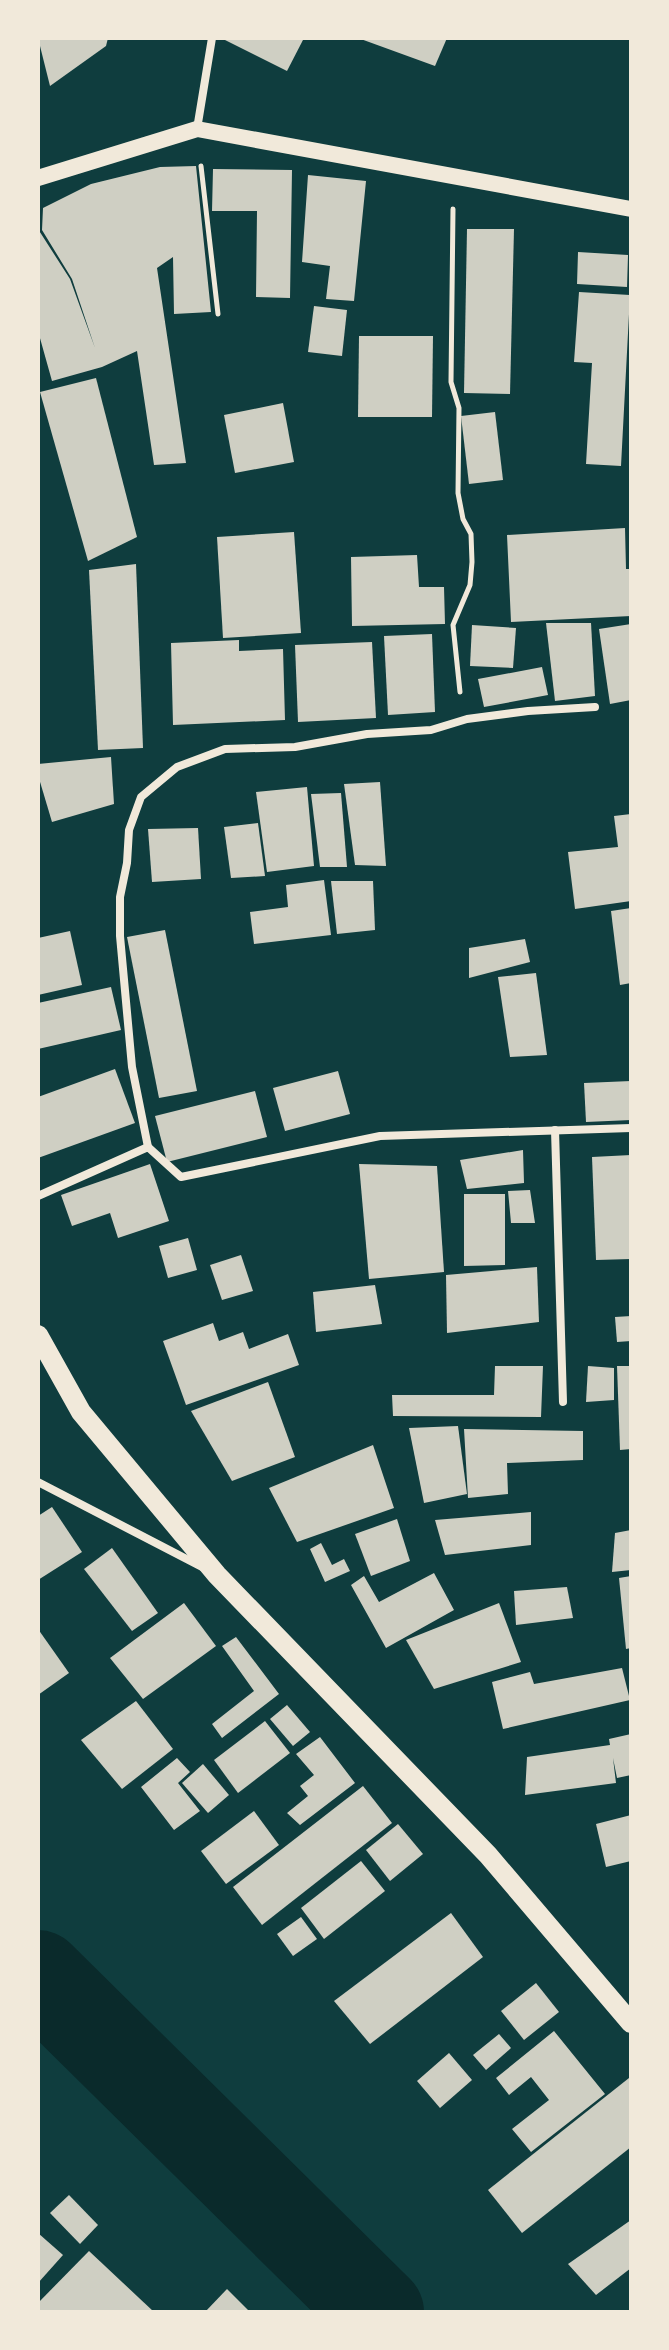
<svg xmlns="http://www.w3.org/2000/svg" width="669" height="2350" font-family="Overpass,sans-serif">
  <rect width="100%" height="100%" fill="#0f3d3e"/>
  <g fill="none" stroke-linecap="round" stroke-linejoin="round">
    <path stroke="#0a2a2b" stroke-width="92" d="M 38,1976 L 378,2312"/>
  </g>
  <g fill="#cfcfc3">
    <path d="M 38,38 L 108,38 L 106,46 L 50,86 Z"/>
    <path d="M 221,38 L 304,38 L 287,71 Z"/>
    <path d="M 358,38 L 447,38 L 435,66 Z"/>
    <path d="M 196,166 L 211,312 L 174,314 L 173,257 L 157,268 L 186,463 L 154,465 L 137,351 L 102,367 L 52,381 L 38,331 L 38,229 L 70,279 L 95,348 L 72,279 L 42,230 L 43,208 L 91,184 L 160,167 Z"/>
    <path d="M 213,169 L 292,170 L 290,298 L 256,297 L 257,211 L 212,211 Z"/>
    <path d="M 308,175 L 366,181 L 354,301 L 326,299 L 330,266 L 302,262 Z"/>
    <path d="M 467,229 L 514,229 L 510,394 L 464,393 Z"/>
    <path d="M 578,252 L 628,255 L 627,287 L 577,284 Z"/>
    <path d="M 579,292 L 630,295 L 621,466 L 586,464 L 592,363 L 574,362 Z"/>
    <path d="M 314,306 L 347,310 L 342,356 L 308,352 Z"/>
    <path d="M 359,336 L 433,336 L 432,417 L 358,417 Z"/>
    <path d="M 96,378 L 137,537 L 88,561 L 40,392 Z"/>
    <path d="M 283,403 L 294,462 L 235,473 L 224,415 Z"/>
    <path d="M 495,412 L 503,480 L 469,484 L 461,416 Z"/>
    <path d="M 625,528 L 626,569 L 631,569 L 631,616 L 511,622 L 507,535 Z"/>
    <path d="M 294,532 L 301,633 L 223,638 L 217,537 Z"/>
    <path d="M 417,555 L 419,587 L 444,587 L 445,624 L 352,626 L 351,557 Z"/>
    <path d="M 136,564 L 143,748 L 98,750 L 89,570 Z"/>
    <path d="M 546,623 L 591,623 L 595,696 L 555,701 Z"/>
    <path d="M 631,624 L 631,700 L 610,704 L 599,629 Z"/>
    <path d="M 472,625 L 516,628 L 513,668 L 470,666 Z"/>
    <path d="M 432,634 L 435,712 L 388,715 L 384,636 Z"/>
    <path d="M 239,640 L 239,651 L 283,649 L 285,720 L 173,725 L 171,643 Z"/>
    <path d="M 372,642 L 376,718 L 298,722 L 295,645 Z"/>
    <path d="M 542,667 L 548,695 L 484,707 L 478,679 Z"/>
    <path d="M 111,757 L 114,804 L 52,822 L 38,775 L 38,764 Z"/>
    <path d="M 380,782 L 386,866 L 355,865 L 344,784 Z"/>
    <path d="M 307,787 L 314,866 L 267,872 L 256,792 Z"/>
    <path d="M 341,793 L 347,867 L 320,867 L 311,794 Z"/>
    <path d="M 631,814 L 631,901 L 575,909 L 568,852 L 618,847 L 614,816 Z"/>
    <path d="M 258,823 L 265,876 L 231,878 L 224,827 Z"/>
    <path d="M 198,828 L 201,879 L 152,882 L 148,829 Z"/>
    <path d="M 324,880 L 331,935 L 254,944 L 250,912 L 288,907 L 286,885 Z"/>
    <path d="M 331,881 L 373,881 L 375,930 L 337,934 Z"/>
    <path d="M 631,908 L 631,983 L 620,985 L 611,911 Z"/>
    <path d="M 165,930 L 197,1091 L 159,1098 L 127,937 Z"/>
    <path d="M 70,931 L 82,985 L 38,995 L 38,938 Z"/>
    <path d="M 525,939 L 530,962 L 469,978 L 469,948 Z"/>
    <path d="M 536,973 L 547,1055 L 510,1057 L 498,977 Z"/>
    <path d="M 111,987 L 121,1030 L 38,1049 L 38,1003 Z"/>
    <path d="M 115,1069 L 135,1123 L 38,1158 L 38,1097 Z"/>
    <path d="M 338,1071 L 350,1114 L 285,1131 L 273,1088 Z"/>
    <path d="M 631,1081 L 631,1120 L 586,1122 L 584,1083 Z"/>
    <path d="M 255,1091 L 267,1137 L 167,1162 L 155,1116 Z"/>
    <path d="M 523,1150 L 524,1183 L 467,1189 L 460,1160 Z"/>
    <path d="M 631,1155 L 631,1259 L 596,1260 L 592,1157 Z"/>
    <path d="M 150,1164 L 169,1221 L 118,1238 L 110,1213 L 72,1226 L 61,1195 Z"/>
    <path d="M 359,1164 L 437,1166 L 444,1272 L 369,1279 Z"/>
    <path d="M 530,1190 L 535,1223 L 511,1223 L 508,1191 Z"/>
    <path d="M 464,1194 L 505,1194 L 505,1265 L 464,1266 Z"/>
    <path d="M 188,1238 L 197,1270 L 168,1278 L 159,1246 Z"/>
    <path d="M 241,1255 L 253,1291 L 222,1300 L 210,1265 Z"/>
    <path d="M 537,1267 L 539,1322 L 447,1333 L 446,1275 Z"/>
    <path d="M 375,1285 L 382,1324 L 316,1332 L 313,1292 Z"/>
    <path d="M 631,1316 L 631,1341 L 617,1342 L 615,1317 Z"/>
    <path d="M 213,1323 L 219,1341 L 243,1332 L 249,1349 L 288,1334 L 299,1365 L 186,1405 L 163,1341 Z"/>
    <path d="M 495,1366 L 543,1366 L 541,1417 L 393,1416 L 392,1395 L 494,1395 Z"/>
    <path d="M 588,1366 L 614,1368 L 614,1400 L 586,1402 Z"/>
    <path d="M 617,1366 L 631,1366 L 631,1449 L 620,1450 Z"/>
    <path d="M 268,1382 L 295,1457 L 232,1481 L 191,1411 Z"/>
    <path d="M 458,1426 L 467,1494 L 424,1503 L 409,1428 Z"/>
    <path d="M 464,1429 L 583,1431 L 583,1460 L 507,1463 L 508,1494 L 468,1498 Z"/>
    <path d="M 373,1445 L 394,1508 L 297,1542 L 269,1488 Z"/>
    <path d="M 52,1507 L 82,1552 L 38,1580 L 38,1516 Z"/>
    <path d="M 531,1512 L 531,1545 L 445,1555 L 435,1520 Z"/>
    <path d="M 397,1519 L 410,1561 L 371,1576 L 355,1534 Z"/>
    <path d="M 631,1530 L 631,1570 L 612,1572 L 615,1533 Z"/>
    <path d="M 321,1543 L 332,1565 L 344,1559 L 350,1571 L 325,1582 L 310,1549 Z"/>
    <path d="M 112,1548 L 158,1613 L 132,1631 L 84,1569 Z"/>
    <path d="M 434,1573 L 454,1610 L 386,1648 L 351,1585 L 364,1576 L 379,1602 Z"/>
    <path d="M 631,1576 L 631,1648 L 626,1649 L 619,1578 Z"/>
    <path d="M 567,1587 L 573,1618 L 516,1625 L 514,1591 Z"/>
    <path d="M 184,1603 L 216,1646 L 143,1699 L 110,1658 Z"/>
    <path d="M 499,1603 L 521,1662 L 434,1689 L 406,1640 Z"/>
    <path d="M 38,1629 L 69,1673 L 38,1695 Z"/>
    <path d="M 236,1637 L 279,1694 L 222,1738 L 212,1724 L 254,1691 L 222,1646 Z"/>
    <path d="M 622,1668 L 630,1700 L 503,1729 L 492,1682 L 530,1672 L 534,1684 Z"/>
    <path d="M 136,1701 L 173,1749 L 122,1789 L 81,1740 Z"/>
    <path d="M 287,1705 L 310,1732 L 293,1746 L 270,1719 Z"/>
    <path d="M 265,1721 L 290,1753 L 238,1793 L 214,1760 Z"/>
    <path d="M 631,1734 L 631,1775 L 617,1778 L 613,1758 L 616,1783 L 525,1795 L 527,1757 L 610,1745 L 609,1739 Z"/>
    <path d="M 320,1737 L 355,1783 L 300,1825 L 287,1813 L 308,1796 L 300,1786 L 314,1775 L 296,1754 Z"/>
    <path d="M 177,1758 L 190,1772 L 178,1783 L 200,1811 L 174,1830 L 141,1787 Z"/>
    <path d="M 203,1764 L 229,1795 L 208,1813 L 182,1783 Z"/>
    <path d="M 363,1786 L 392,1823 L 262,1925 L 233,1887 Z"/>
    <path d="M 254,1811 L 279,1845 L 226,1884 L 201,1851 Z"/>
    <path d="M 631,1815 L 631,1861 L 606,1867 L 596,1824 Z"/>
    <path d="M 398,1824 L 423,1854 L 390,1881 L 366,1850 Z"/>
    <path d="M 361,1861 L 385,1891 L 324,1939 L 301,1908 Z"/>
    <path d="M 451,1913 L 483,1957 L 370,2044 L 334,2001 Z"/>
    <path d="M 301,1917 L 317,1939 L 293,1956 L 277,1934 Z"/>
    <path d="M 536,1983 L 559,2012 L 524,2040 L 501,2011 Z"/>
    <path d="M 554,2031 L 605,2094 L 531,2152 L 512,2129 L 549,2100 L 531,2077 L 509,2095 L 496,2078 Z"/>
    <path d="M 499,2034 L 511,2048 L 486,2070 L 473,2055 Z"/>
    <path d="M 449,2053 L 472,2080 L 440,2108 L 417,2081 Z"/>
    <path d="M 629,2078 L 631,2081 L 631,2147 L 522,2233 L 488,2190 Z"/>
    <path d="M 69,2195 L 98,2225 L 80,2244 L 50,2213 Z"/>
    <path d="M 631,2220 L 631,2268 L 596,2295 L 568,2264 Z"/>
    <path d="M 38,2233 L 63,2255 L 38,2283 Z"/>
    <path d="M 89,2251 L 154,2312 L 38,2312 L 38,2303 Z"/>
    <path d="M 227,2289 L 250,2312 L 205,2312 Z"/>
  </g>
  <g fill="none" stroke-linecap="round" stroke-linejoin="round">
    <g stroke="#f1e9da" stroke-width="5">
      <path d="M 201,166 L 218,314"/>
      <path d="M 453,209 L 451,382 L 459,408 L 458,493 L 463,519 L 471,534 L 472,562 L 470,585 L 453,625 L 460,692"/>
    </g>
    <g stroke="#f1e9da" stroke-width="8">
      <path d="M 197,129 L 212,38"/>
      <path d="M 555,1130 L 563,1402"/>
      <path d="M 148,1147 L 132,1067 L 120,936 L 120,897 L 127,863 L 129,830 L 141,797 L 177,767 L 225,749 L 295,747 L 367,734 L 431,730 L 467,719 L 528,711 L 595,707"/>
      <path d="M 38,1196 L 148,1147 L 181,1177 L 380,1136 L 631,1128"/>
      <path d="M 38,1482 L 202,1567"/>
    </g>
    <path stroke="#f1e9da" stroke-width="16" d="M 38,178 L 197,129 L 631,209"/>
    <path stroke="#f1e9da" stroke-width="20" d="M 38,1335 L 81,1412 L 217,1575 L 488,1855 L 631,2023"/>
  </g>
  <rect width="669" height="2350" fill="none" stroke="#f1e9da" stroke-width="80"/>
</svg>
